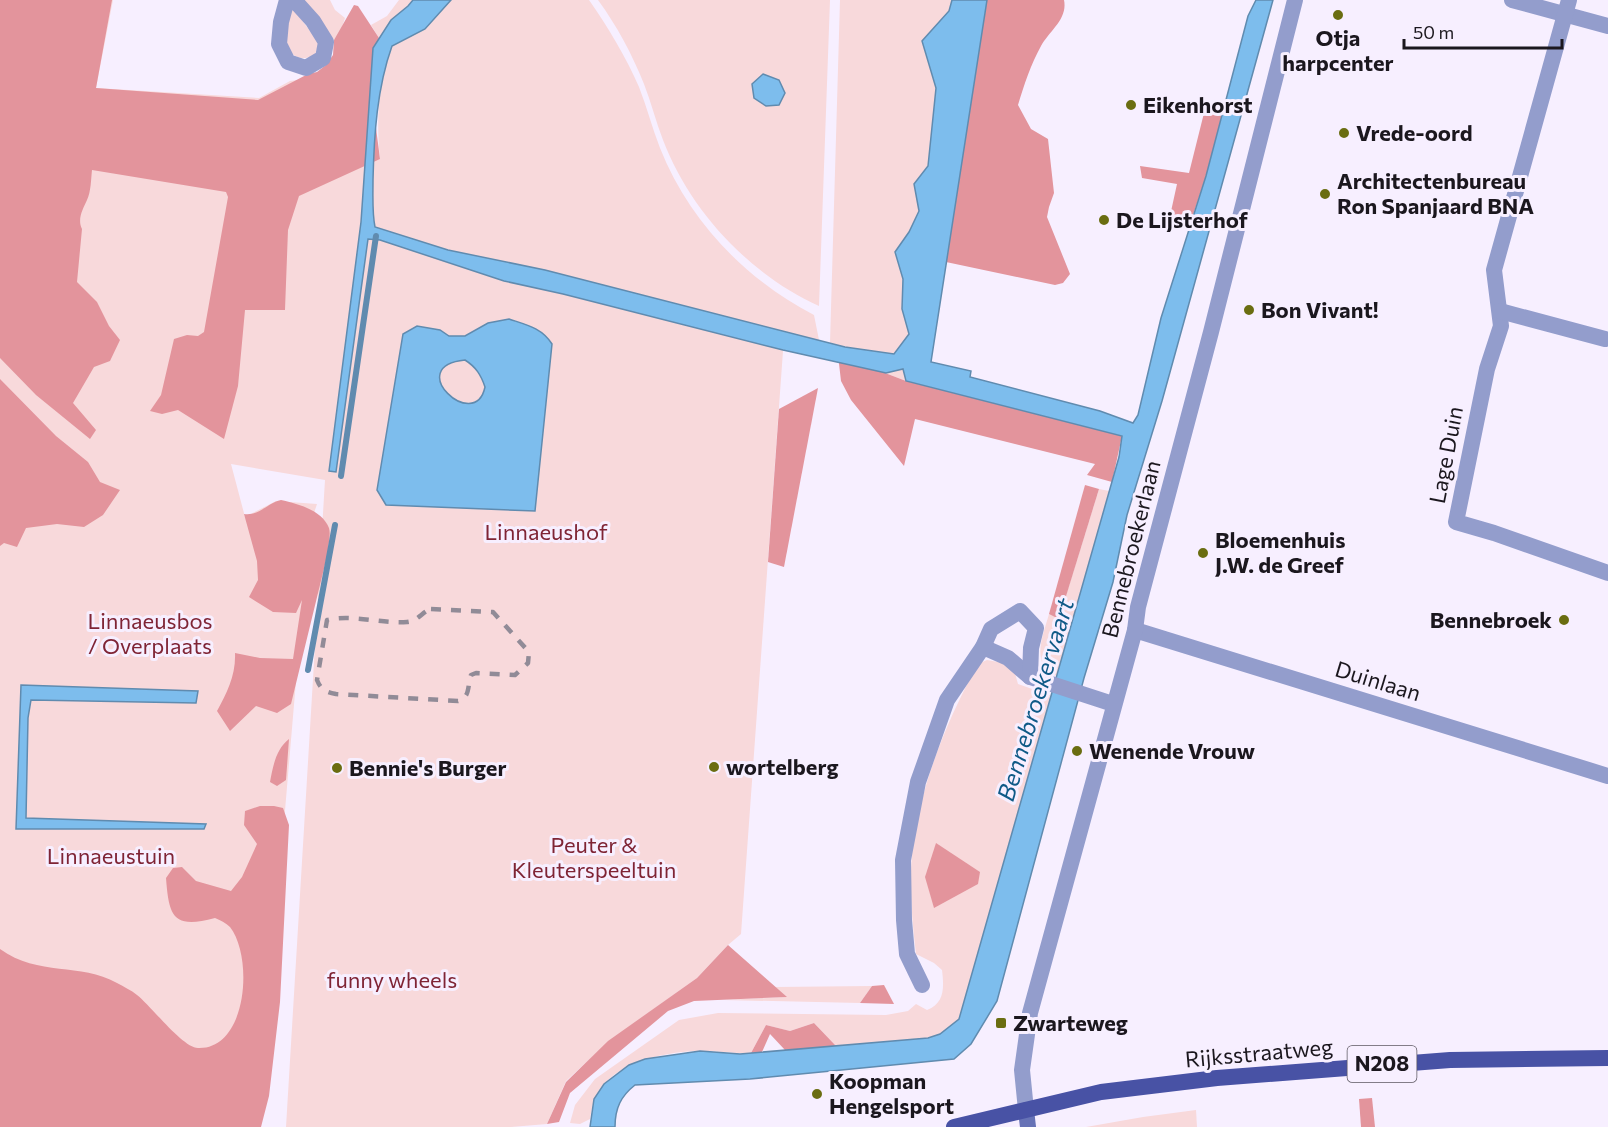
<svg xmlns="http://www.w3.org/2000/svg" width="1608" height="1127" font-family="Commissioner,sans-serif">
<rect width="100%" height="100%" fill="#f7efff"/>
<g fill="#f8d9db">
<path d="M0,0h113l-17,88 163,10 31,-17 86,-12 -125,113 129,-23c-4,-41 -2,-74 12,-113l33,-17 26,-29h138c19,27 37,57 50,87 8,20 13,41 21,61 29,73 85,131 154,167l5,25 -16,-3 -20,14 -42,583 -13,11 -31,33 -88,63 -43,40 -19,43 -36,3h-225l39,-647 -94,-16 14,53 31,-16 41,3 -8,24 -44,518 -265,81z"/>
<path d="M301,0h29l5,10 10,8 -4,12 -7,10z"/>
<path d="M399,0h14l-5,6 -17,14 -12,18 -8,-13 16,-9z"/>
<path d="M598,0h232l-11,306c-69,-31 -129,-95 -156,-166 -7,-18 -12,-38 -19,-56 -12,-30 -27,-58 -46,-84z"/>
<path d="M840,0h112l-3,11 -27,31 14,46 -8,78 -14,18 5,26 -10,22 -14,20 8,27 -1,30 7,25 -6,35 3,12 -68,-26 -8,-12z"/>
<path d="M289,3l30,40 -4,12c-14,6 -18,3 -29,-6z"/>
<path d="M1099,489l10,2 -51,184 -7,1c-19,-18 -8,-40 -2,-62l10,4z"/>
<path d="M987,660l22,4 5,6 4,14 34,12 -93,323 -19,15 -12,4 -92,8 -22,-23 -24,8 -24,-6 -15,28c-17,1 -33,-2 -50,-2 -35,0 -94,12 -107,50 -2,5 -3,12 -4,18l-10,5 -10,-1 5,-18 20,-26 84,-59 39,-7 168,2 22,-4 8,-7 11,6c18,-7 17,-23 15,-40l-8,-7 -18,-9c-4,-34 -7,-67 -4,-101 8,-67 34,-131 66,-189z"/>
<path d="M872,986l-12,17 -136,-3 62,-3 -11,-10z"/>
<path d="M1196,1110l1,17h-111l57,-10z"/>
</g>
<g fill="#e3949c">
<path d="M0,0h112l-16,88 162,12 50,-26 9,-2 9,-7 7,-10 1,-15 20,-35 4,1 21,32c-15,25 -2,91 1,121l-81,37 -11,34 -3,80h-40l-7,76 -14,53 -46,-29 -16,4 -12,-3 11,-16 13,-56 13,-4 11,1 6,-4 24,-135 -2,-5 -134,-22c-1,9 -1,22 -5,30 -4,9 -10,19 -5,29l-5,53 20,20 12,24 11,14 -10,21 -16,6 -21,36 23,27 -6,9 -54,-44 -36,-37z"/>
<path d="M987,0h77c4,19 -15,31 -23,46 -10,18 -17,39 -23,59l13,24 17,10 6,54 -5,14 -2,10 23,57 -7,9 -8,2 -109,-23z"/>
<path d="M1204,113l18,2 -16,61 -17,51 -19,-11 7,-32 -35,-6 -2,-12 49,7z"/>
<path d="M838,355l68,26 216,55 -10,46 -25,-7 8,-11 -180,-45 -11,47 -53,-66 -10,-19z"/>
<path d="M0,379l56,57 32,26 12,20 20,8 -17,25 -19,12 -27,-3 -31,4 -9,19 -13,-4 -4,3z"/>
<path d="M818,388l-34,179 -16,-5 11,-153z"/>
<path d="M1085,485l14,4 -40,130 -10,-5z"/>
<path d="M281,500c17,4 41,10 48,28 2,7 -1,17 -1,24l-37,152 -14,9 -21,-7 -26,25 -13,-20c10,-18 19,-36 18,-58l25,5 33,1 9,-59 -6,13 -23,-1 -24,-15 9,-17 -1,-19 -13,-47c16,2 23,-11 37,-14z"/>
<path d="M289,739l-3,41 -9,6 -7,-4c3,-16 6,-33 19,-43z"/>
<path d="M260,806h14l9,2 6,17 -9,177 -11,94 -8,31h-261v-178c39,28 80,13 117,34 7,4 14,7 20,12 14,11 46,53 61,53 49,2 56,-90 32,-121 -4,-4 -10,-7 -15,-9 -42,11 -46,-1 -49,-40l7,-10 9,-1 14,14 35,10 11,-14 15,-33 -13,-19 1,-14z"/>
<path d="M936,843l44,29 -2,12 -44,24 -9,-31z"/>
<path d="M728,945l59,52 -93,4 -26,10 -98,82 -11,29 -12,2 19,-42 42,-41 89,-63z"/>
<path d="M884,985l10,19 -34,-1 12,-17z"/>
<path d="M814,1023l22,23 -51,4 -15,-16 -8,18 -11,1 15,-28 24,6z"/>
<path d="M1372,1098l3,29h-14l-2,-28z"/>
</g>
<g fill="#7dbded" stroke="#608baf" stroke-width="1.5" fill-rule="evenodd">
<path d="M413,0h38l-26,29 -33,17c-15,42 -18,89 -19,134 0,16 -1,32 2,47l73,23 97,20 300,77 49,7 15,-20 -7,-25 1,-30 -8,-27 14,-20 10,-21 -5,-27 14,-18 8,-78 -14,-47 27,-30 3,-11h35l-56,362 40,9 -1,6 130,34 33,12 5,-8 23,-97 45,-142 42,-160 8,-16h17l-111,401 -35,114 -14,67 -29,96 -87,323 -26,43 -17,15 -204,20 -115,6c-14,11 -20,23 -20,42h-25l4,-28 10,-15 25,-19 16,-6 55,-8 40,3 188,-16 12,-4 19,-15 160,-562 3,-21 -216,-55 -3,-12 -17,4 -103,-23 -220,-56 -59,-13 -124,-41 -12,-1 -32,233 -7,-1 32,-249 12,-174 18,-28 17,-14z"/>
<path d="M763,74l16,6 6,13 -6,12 -13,1 -12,-8 -2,-14z"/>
<path d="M509,319c18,6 33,9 43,25l-17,167 -149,-6 -9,-15 26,-156 14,-8 23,4 9,6h16l23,-13zM465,360c11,7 16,15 20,27 -10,47 -83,-21 -20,-27z"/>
<path d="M21,685l177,6 -2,12 -165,-3 -3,18 -2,100 180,6 -2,5h-188z"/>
</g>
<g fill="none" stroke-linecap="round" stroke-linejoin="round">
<g stroke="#608baf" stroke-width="6">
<path d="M341,476l35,-240"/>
<path d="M308,670l27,-145"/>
</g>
<g stroke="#939dcc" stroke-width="16">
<path d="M287,0l-6,22 -2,22 9,18 18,6 17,-10 3,-16 -13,-21 -19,-21"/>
<path d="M1512,0l96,26"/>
<path d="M1569,0l-75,270 7,56 -14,43 -31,153 38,11 114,40"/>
<path d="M1500,311l105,28"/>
<path d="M1135,630l473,146"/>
<path d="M983,647l25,11 22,19 83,27"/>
<path d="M922,985l-15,-31 -3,-34 -1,-60 15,-78 29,-82 36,-53 8,-18 29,-18 16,17 -5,20 -1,29"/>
</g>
<path stroke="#939dcc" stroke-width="16" d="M1026,1110l-4,-40 8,-57 105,-383 3,-23 73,-275 84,-332"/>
<path stroke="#6672b6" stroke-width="16" d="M1026,1110l2,17"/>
<path stroke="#4852a5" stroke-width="16" d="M954,1127l147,-35 116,-14 233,-18 158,-2"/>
<path stroke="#918b97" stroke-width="4.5" stroke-dasharray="10 10" stroke-linecap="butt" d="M431,609l62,3 36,40 -1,11 -13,12 -39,-2 -5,2c-4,11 0,22 -13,26l-122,-7c-10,-2 -15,-4 -19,-14l10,-60c26,-6 54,4 80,2 11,-1 15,-10 24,-13z"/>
</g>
<g fill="#6a6d11" stroke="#f7efff" stroke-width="2">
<circle cx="1338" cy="15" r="6"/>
<circle cx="1131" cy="105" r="6"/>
<circle cx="1344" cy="133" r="6"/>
<circle cx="1325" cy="194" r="6"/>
<circle cx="1104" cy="220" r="6"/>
<circle cx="1249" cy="310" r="6"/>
<circle cx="1203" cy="553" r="6"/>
<circle cx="1564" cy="620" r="6"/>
<circle cx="1077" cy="751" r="6"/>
<circle cx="714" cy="767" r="6"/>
<circle cx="337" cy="768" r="6"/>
<rect x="995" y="1017" width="12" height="12" rx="3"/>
<circle cx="817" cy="1094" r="6"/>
</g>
<g text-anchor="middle" stroke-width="6" stroke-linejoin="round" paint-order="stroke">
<rect fill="#f7efff" stroke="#5d5862" stroke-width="1.5" x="1347.5" y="1046" width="69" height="36" rx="4.5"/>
<g font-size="21" font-weight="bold" fill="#1b171e">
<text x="1382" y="1071">N208</text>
</g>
<g font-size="22" font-weight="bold" fill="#1b171e" stroke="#f7efff" text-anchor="start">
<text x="1338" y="46" text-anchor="middle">Otja<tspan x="1338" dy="25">harpcenter</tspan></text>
<text x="1143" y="113">Eikenhorst</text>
<text x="1356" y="141">Vrede-oord</text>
<text x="1337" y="189">Architectenbureau<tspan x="1337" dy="25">Ron Spanjaard BNA</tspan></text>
<text x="1116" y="228">De Lijsterhof</text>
<text x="1261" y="318">Bon Vivant!</text>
<text x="1215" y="548">Bloemenhuis<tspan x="1215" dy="25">J.W. de Greef</tspan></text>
<text x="1552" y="628" text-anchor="end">Bennebroek</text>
<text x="1089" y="759">Wenende Vrouw</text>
<text x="726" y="775">wortelberg</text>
<text x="349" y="776">Bennie's Burger</text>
<text x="1013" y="1031">Zwarteweg</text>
<text x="829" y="1089">Koopman<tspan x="829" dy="25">Hengelsport</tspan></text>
</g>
<g font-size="22" fill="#1b171e" stroke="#f7efff">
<text transform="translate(1446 455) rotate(-79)" y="8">Lage Duin</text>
<text transform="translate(1131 549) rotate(-76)" y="8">Bennebroekerlaan</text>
<text transform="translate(1378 681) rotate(17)" y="8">Duinlaan</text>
<text transform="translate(1259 1053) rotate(-5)" y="8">Rijksstraatweg</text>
</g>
<g font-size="22" fill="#7f2435" stroke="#f7efff">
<text x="546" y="540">Linnaeushof</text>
<text x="150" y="629">Linnaeusbos<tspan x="150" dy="25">/ Overplaats</tspan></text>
<text x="594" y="853">Peuter &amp;<tspan x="594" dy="25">Kleuterspeeltuin</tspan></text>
<text x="111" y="864">Linnaeustuin</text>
<text x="392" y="988">funny wheels</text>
</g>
<g font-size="24" font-style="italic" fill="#0f5a87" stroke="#f7efff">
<text transform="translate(1036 700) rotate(-73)" y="8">Bennebroekervaart</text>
</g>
</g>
<path d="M1404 39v9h158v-9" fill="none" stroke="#1b171e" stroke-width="3"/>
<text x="1413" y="39" font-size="18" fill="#1b171e" stroke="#f7efff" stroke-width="4.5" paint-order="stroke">50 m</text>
</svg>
